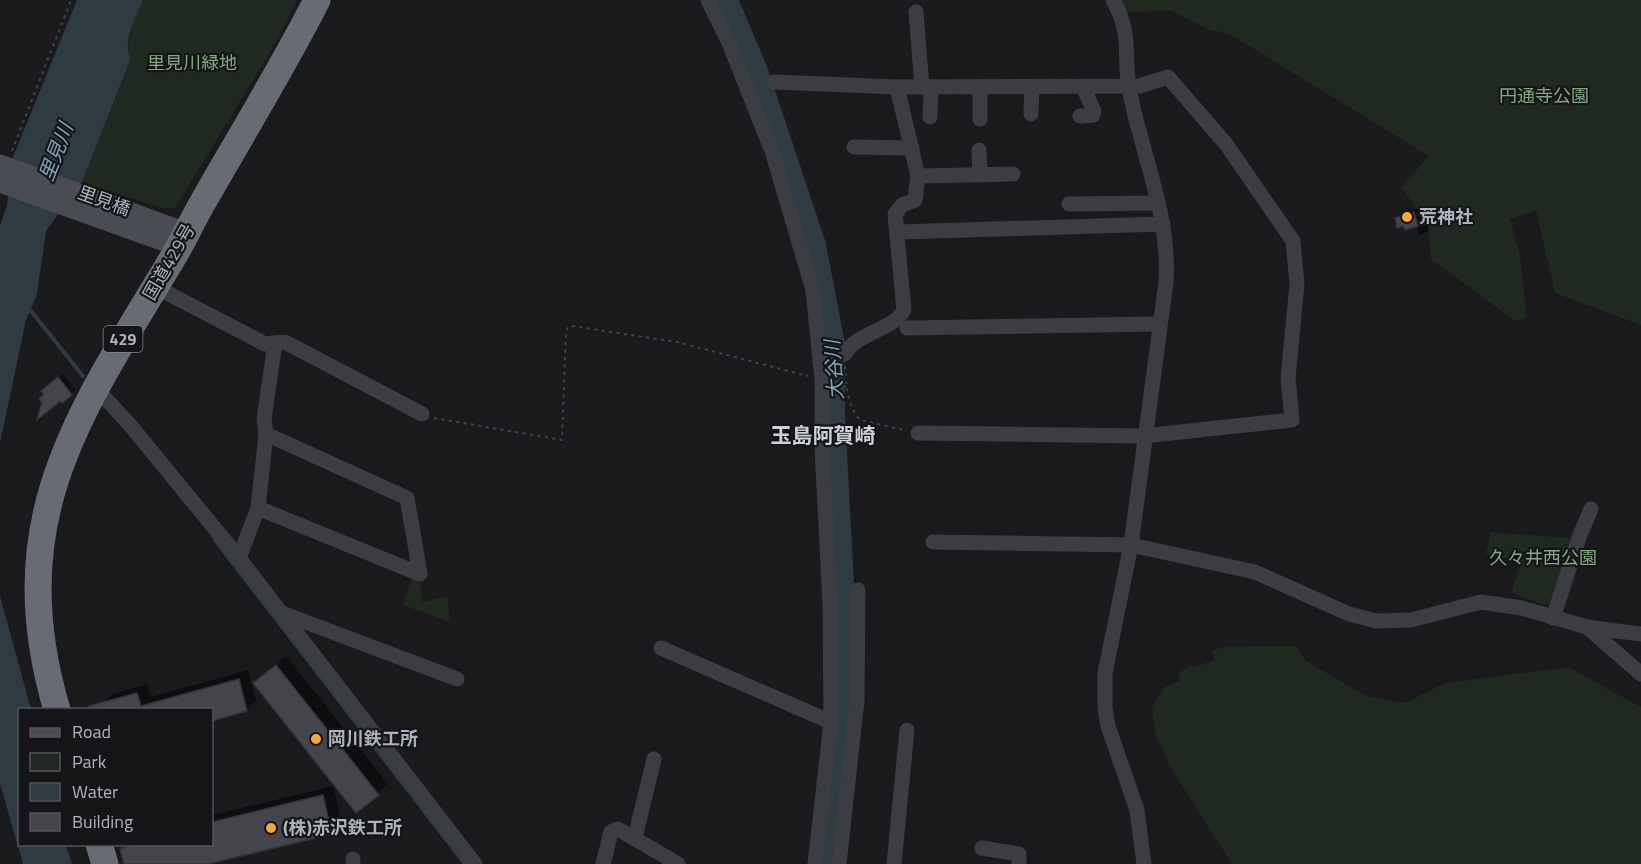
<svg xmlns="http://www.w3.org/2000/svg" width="1641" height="864" font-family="'Titillium Web','Noto Sans JP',sans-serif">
<rect width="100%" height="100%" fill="#1a1a1d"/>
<g fill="#1f2920">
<path d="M143,0h154l-22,44 -100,164h-13l-80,-26 49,-123c-9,-17 6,-43 12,-59z"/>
<path d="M1116,0h525v325l-86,-32 -19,-83 -26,9 10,37 7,61 -12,4 -84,-62 -3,-35 -27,-37 28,-31 -198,-121 -21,-5 -38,-19 -50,1z"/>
<path d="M1491,532l77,6 4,4 -21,62 -4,2 -35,-13 8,-31 -34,-8z"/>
<path d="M412,578l8,2 2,22 25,-6 3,26 -47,-17z"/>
<path d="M1269,646h27l10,15 60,35 39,7 40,-20 123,-16 73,40v157h-409l-61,-96 -16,-35 -3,-26 13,-20 15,-6 -2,-7 13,-10 2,4 21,-8 -2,-9 10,-4z"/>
</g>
<g fill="#2e3b42">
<path d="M77,0h66c-6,16 -22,42 -12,58l-49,124 -36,49 -9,63 -11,26 -26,123v-217l7,-21 6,-48z"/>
<path d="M0,596l31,113 -11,1v134l46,1 6,19h-49l-23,-80z"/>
</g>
<g fill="#0007">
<path d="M1419,208l3,12 -5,5 -20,-7 4,-4z"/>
<path d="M1427,224l2,7 -10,4 -1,-7z"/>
<path d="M63,374l12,16 -13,11 -16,-7 1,-7z"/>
<path d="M286,656l102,128 -31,27 -102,-128z"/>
<path d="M248,670l8,30 -9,10 -35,9v-9h-111l2,-7 10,-9 34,-10 4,13z"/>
<path d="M333,786l9,37 -10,10 -122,29v2h-85l-3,-15 5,-5h85v-29z"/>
</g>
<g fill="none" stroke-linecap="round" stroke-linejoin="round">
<g stroke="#2e3b42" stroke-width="4">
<path d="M27,306l56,70"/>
<path d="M215,540l250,324"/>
</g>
<path stroke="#2e3b42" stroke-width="22" d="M727,0l30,71 58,174 19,100v68l11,211 -7,146 -11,94"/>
</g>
<g fill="#44454a" stroke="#343439" stroke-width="1.5">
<path d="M1414,212l4,14 -13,4 -2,-4 -6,2 -2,-10z"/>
<path d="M58,377l14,18 -10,8 -2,-2 -23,19 5,-18 -3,-3 5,-5 -3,-3z"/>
<path d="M276,665l103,130 -23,18 -103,-130z"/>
<path d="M239,679l8,32 -35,10v-11h-123v-4l48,-13 4,13z"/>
<path d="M323,795l9,39 -124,30h-84l-4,-15 13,-5h79v-22z"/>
</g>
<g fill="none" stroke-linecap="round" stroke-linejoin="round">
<g stroke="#414449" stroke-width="2" stroke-dasharray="3 4.5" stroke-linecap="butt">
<path d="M12,151l59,-151"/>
<path d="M845,366c1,18 2,40 15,54l44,10"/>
<path d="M837,384l9,3"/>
<path d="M434,418l128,22 4,-108 2,-5 4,-1 105,16 131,34"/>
</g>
<g stroke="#3b3d42" stroke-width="15">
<path d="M708,0l21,43 43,108 41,139 9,90v67l8,158 1,117 -16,142"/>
<path d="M1113,0c21,38 9,56 17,93 13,66 40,121 36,189l-35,263 -26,128v35l3,18 29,84 7,54"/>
<path d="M916,12l6,75"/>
<path d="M774,82l123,5"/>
<path d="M1031,114l1,-27"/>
<path d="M1080,116l13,-1 1,-4 -11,-24"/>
<path d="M930,117l1,-30"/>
<path d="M980,119v-32"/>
<path d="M854,147l58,1"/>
<path d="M979,150l1,25"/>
<path d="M918,176l95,-2"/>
<path d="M1069,204l89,-1"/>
<path d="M898,232l265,-8"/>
<path d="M156,285l13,9 96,50 10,-1 -11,76 2,15 -8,74 -19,50 236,306"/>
<path d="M907,328l253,-4"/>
<path d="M275,343l10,-1 137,72"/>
<path d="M820,356l25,-2c12,-22 49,-24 59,-44l-9,-96 7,-9 13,-5 3,-24 -21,-89 242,-1 29,-9 58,67 67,97 4,43 -9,94 4,42 -149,16 -225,-3"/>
<path d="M95,387l35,38 109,133"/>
<path d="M258,508l162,66 -13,-76 -141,-64"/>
<path d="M933,542l198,3 124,27 94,42 27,7 35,-1 70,-18 41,6 65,19 54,7"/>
<path d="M282,613l175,66"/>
<path d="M1553,618l27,-83 11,-26"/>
<path d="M1587,627l54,47"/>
<path d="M661,648l170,74"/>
<path d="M635,838l19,-79"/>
<path d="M982,848l37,6v10"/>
<path d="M353,864v-5"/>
<path d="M603,864l8,-32 7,-3 60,35"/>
<path d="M839,864l18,-164 1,-110"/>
<path d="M894,864l13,-134"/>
</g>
<g stroke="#494c52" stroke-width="21">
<path d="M0,165l186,68"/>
<path d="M0,182l165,59 13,8"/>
</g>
<g stroke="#666b74" stroke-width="27">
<path d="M57,710c-57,-194 24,-298 118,-456 10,-17 18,-35 28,-52 38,-67 79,-133 114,-202"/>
<path d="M99,844l6,20"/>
</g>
</g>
<g fill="#ffa630" stroke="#151518" stroke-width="2">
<circle cx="1407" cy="217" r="6"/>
<circle cx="316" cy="739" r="6"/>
<circle cx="271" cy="828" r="6"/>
</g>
<g text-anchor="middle" stroke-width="4.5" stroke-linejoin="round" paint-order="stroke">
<rect fill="#151518" stroke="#7f848c" stroke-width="1.5" x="103.5" y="326" width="39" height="26" rx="4.5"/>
<g font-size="16" font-weight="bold" fill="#acb3bd">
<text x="123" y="345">429</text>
</g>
<g font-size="18" fill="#83a981" stroke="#151518">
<text x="192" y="69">里見川緑地</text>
<text x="1544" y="102">円通寺公園</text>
<text x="1543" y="564">久々井西公園</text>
</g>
<g font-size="18" fill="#acb3bd" stroke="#151518">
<text transform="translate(104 201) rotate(20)" y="6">里見橋</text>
<text transform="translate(169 262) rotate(-60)" y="6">国道429号</text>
</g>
<g font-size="18" font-weight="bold" fill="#acb3bd" stroke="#151518" text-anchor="start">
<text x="1419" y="223">荒神社</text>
<text x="328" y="745">岡川鉄工所</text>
<text x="283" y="834">(株)赤沢鉄工所</text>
</g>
<g font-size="20" font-style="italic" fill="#81a5ba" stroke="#151518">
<text transform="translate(56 152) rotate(-69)" y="7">里見川</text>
<text transform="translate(834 370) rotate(-94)" y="7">大谷川</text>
</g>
<g font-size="21" font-weight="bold" fill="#cdd1d9" stroke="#151518">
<text x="823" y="443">玉島阿賀崎</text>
</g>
</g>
<rect x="18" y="708" width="195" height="138" fill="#151518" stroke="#51545a" stroke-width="1.5"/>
<rect x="30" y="728" width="30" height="9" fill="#494c52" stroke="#51545a" stroke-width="1.5"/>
<text x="72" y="738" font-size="18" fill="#acb3bd">Road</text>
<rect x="30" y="753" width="30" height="18" fill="#1f2920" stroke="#51545a" stroke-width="1.5"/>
<text x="72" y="768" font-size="18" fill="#acb3bd">Park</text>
<rect x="30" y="783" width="30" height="18" fill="#2e3b42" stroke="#51545a" stroke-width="1.5"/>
<text x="72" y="798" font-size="18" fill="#acb3bd">Water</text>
<rect x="30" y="813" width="30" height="18" fill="#44454a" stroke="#51545a" stroke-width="1.5"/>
<text x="72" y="828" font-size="18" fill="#acb3bd">Building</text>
</svg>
